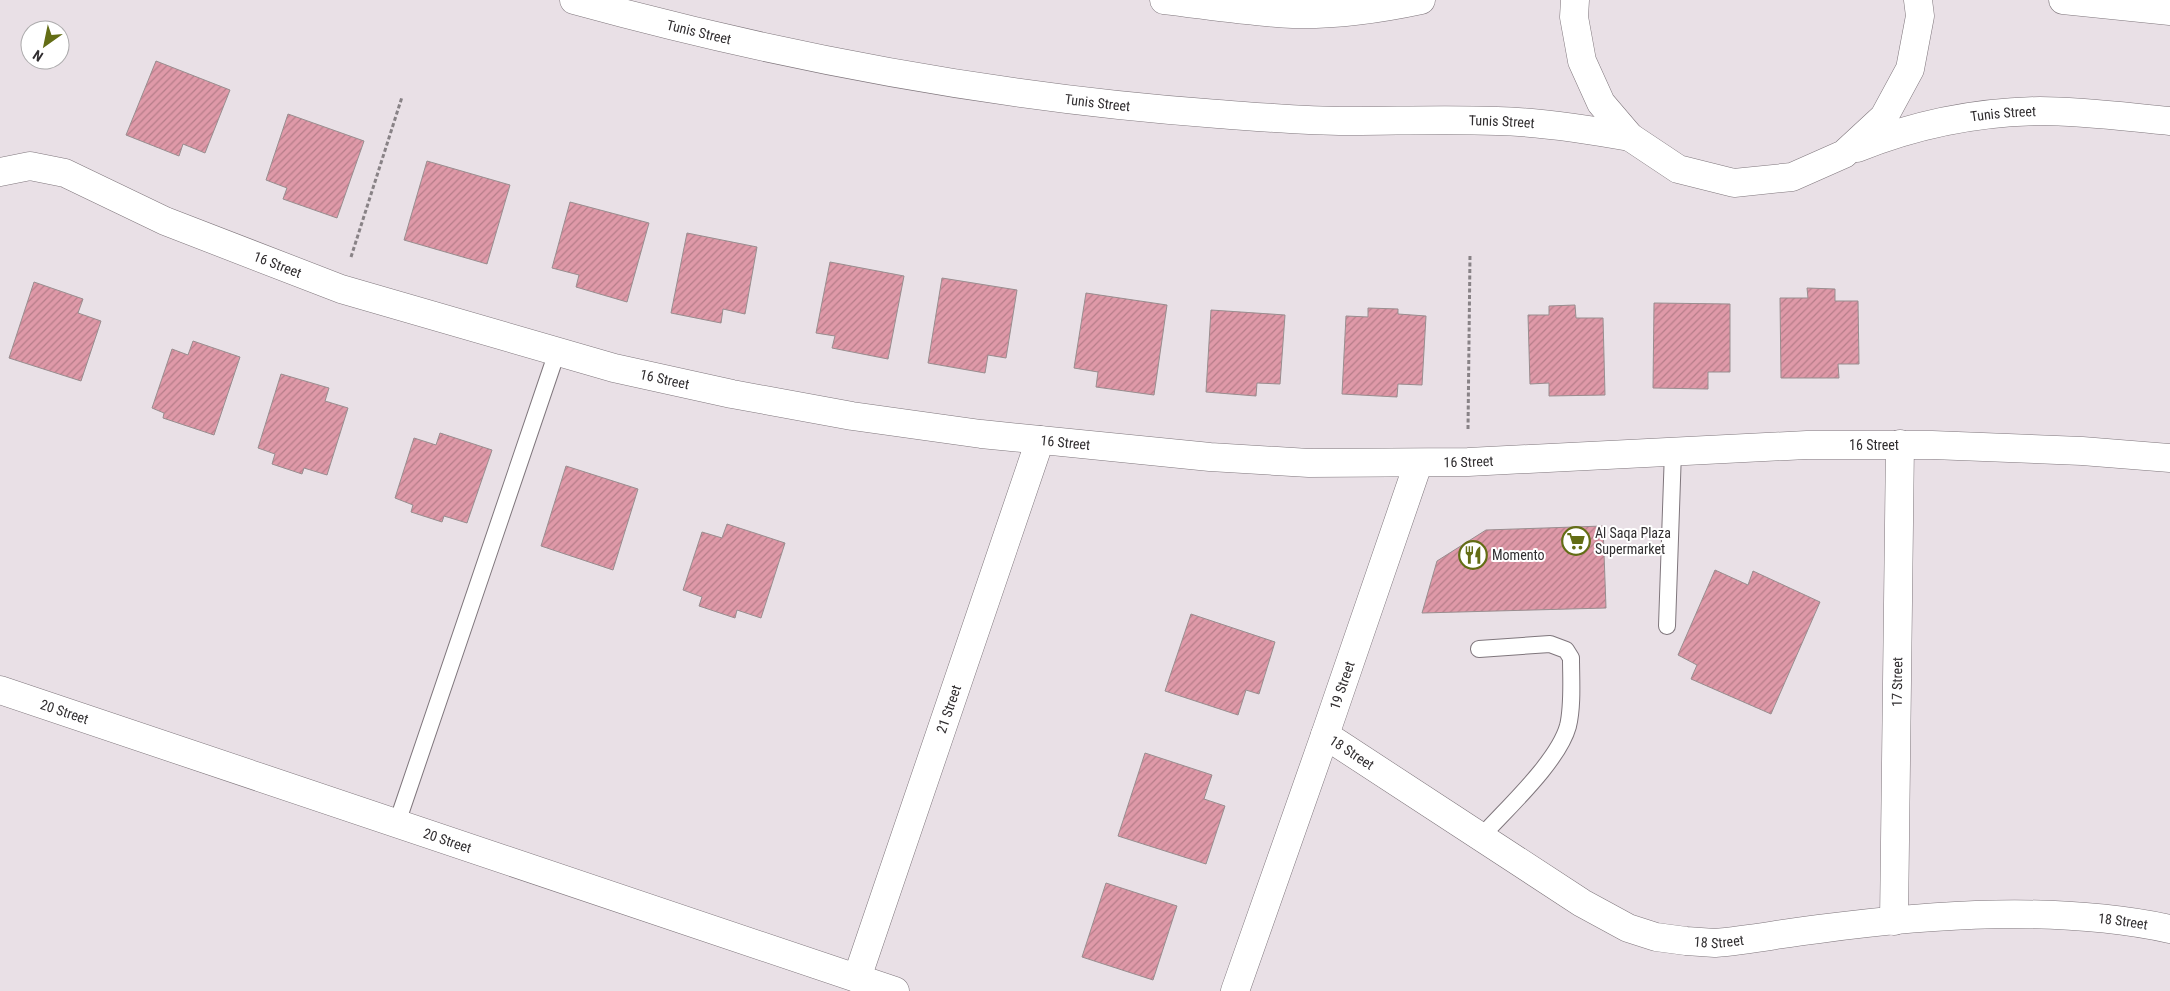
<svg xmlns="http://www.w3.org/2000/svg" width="2170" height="991" font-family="'Roboto Condensed',sans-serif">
<defs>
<pattern id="building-hatch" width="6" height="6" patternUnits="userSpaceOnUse" patternTransform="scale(1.25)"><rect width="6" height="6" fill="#df99a8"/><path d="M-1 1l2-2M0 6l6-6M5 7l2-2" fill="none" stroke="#b57d89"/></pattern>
</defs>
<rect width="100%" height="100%" fill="#e9e0e6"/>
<g fill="url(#building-hatch)" stroke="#998d8f">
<path d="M156,61l74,29 -25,63 -22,-9 -4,12 -53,-21z"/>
<path d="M288,114l76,27 -27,77 -54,-19 4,-11 -21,-8z"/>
<path d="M427,161l83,24 -23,79 -83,-24z"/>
<path d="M570,202l79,21 -22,79 -51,-15 3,-12 -27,-7z"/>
<path d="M687,233l70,14 -12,67 -22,-5 -2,14 -50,-10z"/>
<path d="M830,262l74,14 -16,83 -56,-11 3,-12 -19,-3z"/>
<path d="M942,278l75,12 -11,68 -18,-3 -3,18 -57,-10z"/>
<path d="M34,282l49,17 -5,14 23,8 -20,60 -72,-23z"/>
<path d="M1807,288l28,1v12h23l1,63h-21l1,14h-58l-1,-80h28z"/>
<path d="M1086,293l81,12 -13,90 -58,-8 2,-15 -24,-4z"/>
<path d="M1654,303l76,1v68h-22v17l-55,-1z"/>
<path d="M1575,305l1,13h27l2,77 -56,1v-13l-19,1 -2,-69h21v-9z"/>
<path d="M1368,308l30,1v5l28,2 -4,69 -24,-1 -1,13 -55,-3 4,-78 22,1z"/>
<path d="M1211,310l74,5 -5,69 -23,-1 -1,13 -50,-4z"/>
<path d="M193,341l47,16 -26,78 -51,-17 1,-5 -12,-5 20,-59 16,6z"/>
<path d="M281,374l48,14 -4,13 23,7 -21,67 -23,-7 -2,6 -30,-10 3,-10 -17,-6z"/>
<path d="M440,433l52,17 -25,73 -23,-7 -2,6 -31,-10 2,-7 -18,-7 19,-60 22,7z"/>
<path d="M566,466l72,23 -25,81 -72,-24z"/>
<path d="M727,524l58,19 -24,75 -24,-8 -2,8 -36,-12 3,-9 -19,-7 19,-58 20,6z"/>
<path d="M1603,526l3,82 -184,5 15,-52 49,-31z"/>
<path d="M1715,570l33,15 5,-14 67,31 -49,112 -80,-35 6,-14 -19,-10z"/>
<path d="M1191,614l84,28 -16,52 -13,-4 -8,25 -73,-24z"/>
<path d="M1145,753l67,22 -8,24 21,7 -19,58 -88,-28z"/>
<path d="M1106,883l71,23 -24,74 -71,-23z"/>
</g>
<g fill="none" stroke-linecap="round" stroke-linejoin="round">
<defs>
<g id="lane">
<path d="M1667,626l6,-175"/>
<path d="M1479,649l71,-5 16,6 5,8c0,21 2,47 -3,68 -10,36 -62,83 -87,111"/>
<path d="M397,823l160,-471"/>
</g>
<g id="street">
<path id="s1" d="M0,172l30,-6 35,7 100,48 176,68 273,79 118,26 120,22 129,18 229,23 99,6 159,-1 339,-17h125l150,6 88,7"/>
<path id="s2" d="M0,690l895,301"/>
<path id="s3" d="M1325,735l257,168 46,25 28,9 30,4 29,2c35,-3 69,-10 104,-14 113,-15 239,-24 351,0"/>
<path id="s4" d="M1894,921l6,-477"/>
<path id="s5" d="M857,978l183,-538"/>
<path id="s6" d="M1235,991l90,-256 93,-271"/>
</g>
<g id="primary">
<path id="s7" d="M574,0c211,58 425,98 644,114 42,3 86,7 128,7 51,0 101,-2 151,0 45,1 89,8 133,16"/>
<path d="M1164,0c43,5 85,12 129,14 43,1 86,-5 128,-14"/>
<path d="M1575,0l-1,17 8,44 19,42 29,34 48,32 56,14 58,-6 52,-23 40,-37 26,-48 10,-53 -2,-16"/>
<path d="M2063,0l107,11"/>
<path id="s8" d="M1857,148c59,-24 119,-36 183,-37 43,0 87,6 130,10"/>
</g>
</defs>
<use href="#lane" stroke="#7f767c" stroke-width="18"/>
<use href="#street" stroke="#7f767c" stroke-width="29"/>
<use href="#primary" stroke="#7f767c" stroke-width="29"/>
<g stroke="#888286" stroke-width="3" stroke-dasharray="4 2.5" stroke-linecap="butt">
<path d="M351,257l51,-160"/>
<path d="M1468,429l2,-175"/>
</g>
<use href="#lane" stroke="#fff" stroke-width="16"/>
<use href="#street" stroke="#fff" stroke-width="28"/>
<use href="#primary" stroke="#fff" stroke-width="28"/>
</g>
<defs>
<symbol id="supermarket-ring" viewBox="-11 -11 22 22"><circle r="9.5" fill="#fff" stroke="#636d15" stroke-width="1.5"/><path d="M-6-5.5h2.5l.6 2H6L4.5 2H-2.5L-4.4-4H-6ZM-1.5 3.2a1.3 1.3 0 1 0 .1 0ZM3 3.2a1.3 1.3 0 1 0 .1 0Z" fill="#636d15"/></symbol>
<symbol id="restaurant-ring" viewBox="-11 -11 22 22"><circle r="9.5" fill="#fff" stroke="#636d15" stroke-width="1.5"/><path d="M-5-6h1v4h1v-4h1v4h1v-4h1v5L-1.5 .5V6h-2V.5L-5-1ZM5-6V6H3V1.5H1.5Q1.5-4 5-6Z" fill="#636d15"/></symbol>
</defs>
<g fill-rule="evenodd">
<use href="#supermarket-ring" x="1560" y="525" width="32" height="32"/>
<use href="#restaurant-ring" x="1457" y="539" width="32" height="32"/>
</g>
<g text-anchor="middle" stroke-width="4" stroke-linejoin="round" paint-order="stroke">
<g font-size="14" fill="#302d2f" stroke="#fff">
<text dy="5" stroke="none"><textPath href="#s7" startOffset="129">Tunis Street</textPath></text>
<text dy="5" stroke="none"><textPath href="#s7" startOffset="534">Tunis Street</textPath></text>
<text dy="5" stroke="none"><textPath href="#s8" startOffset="151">Tunis Street</textPath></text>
<text dy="5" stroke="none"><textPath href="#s7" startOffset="939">Tunis Street</textPath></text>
<text dy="5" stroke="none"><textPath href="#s1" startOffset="298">16 Street</textPath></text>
<text dy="5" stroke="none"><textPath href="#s1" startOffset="702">16 Street</textPath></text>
<text dy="5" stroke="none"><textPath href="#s1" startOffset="1108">16 Street</textPath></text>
<text dy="5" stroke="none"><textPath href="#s1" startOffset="1918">16 Street</textPath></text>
<text dy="5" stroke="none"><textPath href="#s1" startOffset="1512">16 Street</textPath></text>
<text dy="5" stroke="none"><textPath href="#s4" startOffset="239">17 Street</textPath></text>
<text dy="5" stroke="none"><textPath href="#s6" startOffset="324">19 Street</textPath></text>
<text dy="5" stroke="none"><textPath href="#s5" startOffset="284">21 Street</textPath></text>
<text dy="5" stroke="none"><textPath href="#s2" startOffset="68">20 Street</textPath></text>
<text dy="5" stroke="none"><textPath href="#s3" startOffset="32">18 Street</textPath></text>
<text dy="5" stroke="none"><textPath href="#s2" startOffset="472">20 Street</textPath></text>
<text dy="5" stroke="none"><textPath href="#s3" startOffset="858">18 Street</textPath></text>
<text dy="5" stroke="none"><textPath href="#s3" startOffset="452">18 Street</textPath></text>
</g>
<g font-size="14" fill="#302d2f" stroke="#fff" text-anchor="start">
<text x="1595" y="538">Al Saqa Plaza<tspan x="1595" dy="16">Supermarket</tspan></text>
<text x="1492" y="560">Momento</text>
</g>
</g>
<g transform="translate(45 45) rotate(213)"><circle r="24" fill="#ffffff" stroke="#acabac"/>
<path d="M0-4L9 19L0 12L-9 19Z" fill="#636d15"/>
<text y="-8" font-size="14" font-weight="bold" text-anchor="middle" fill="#302d2f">N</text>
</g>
</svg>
